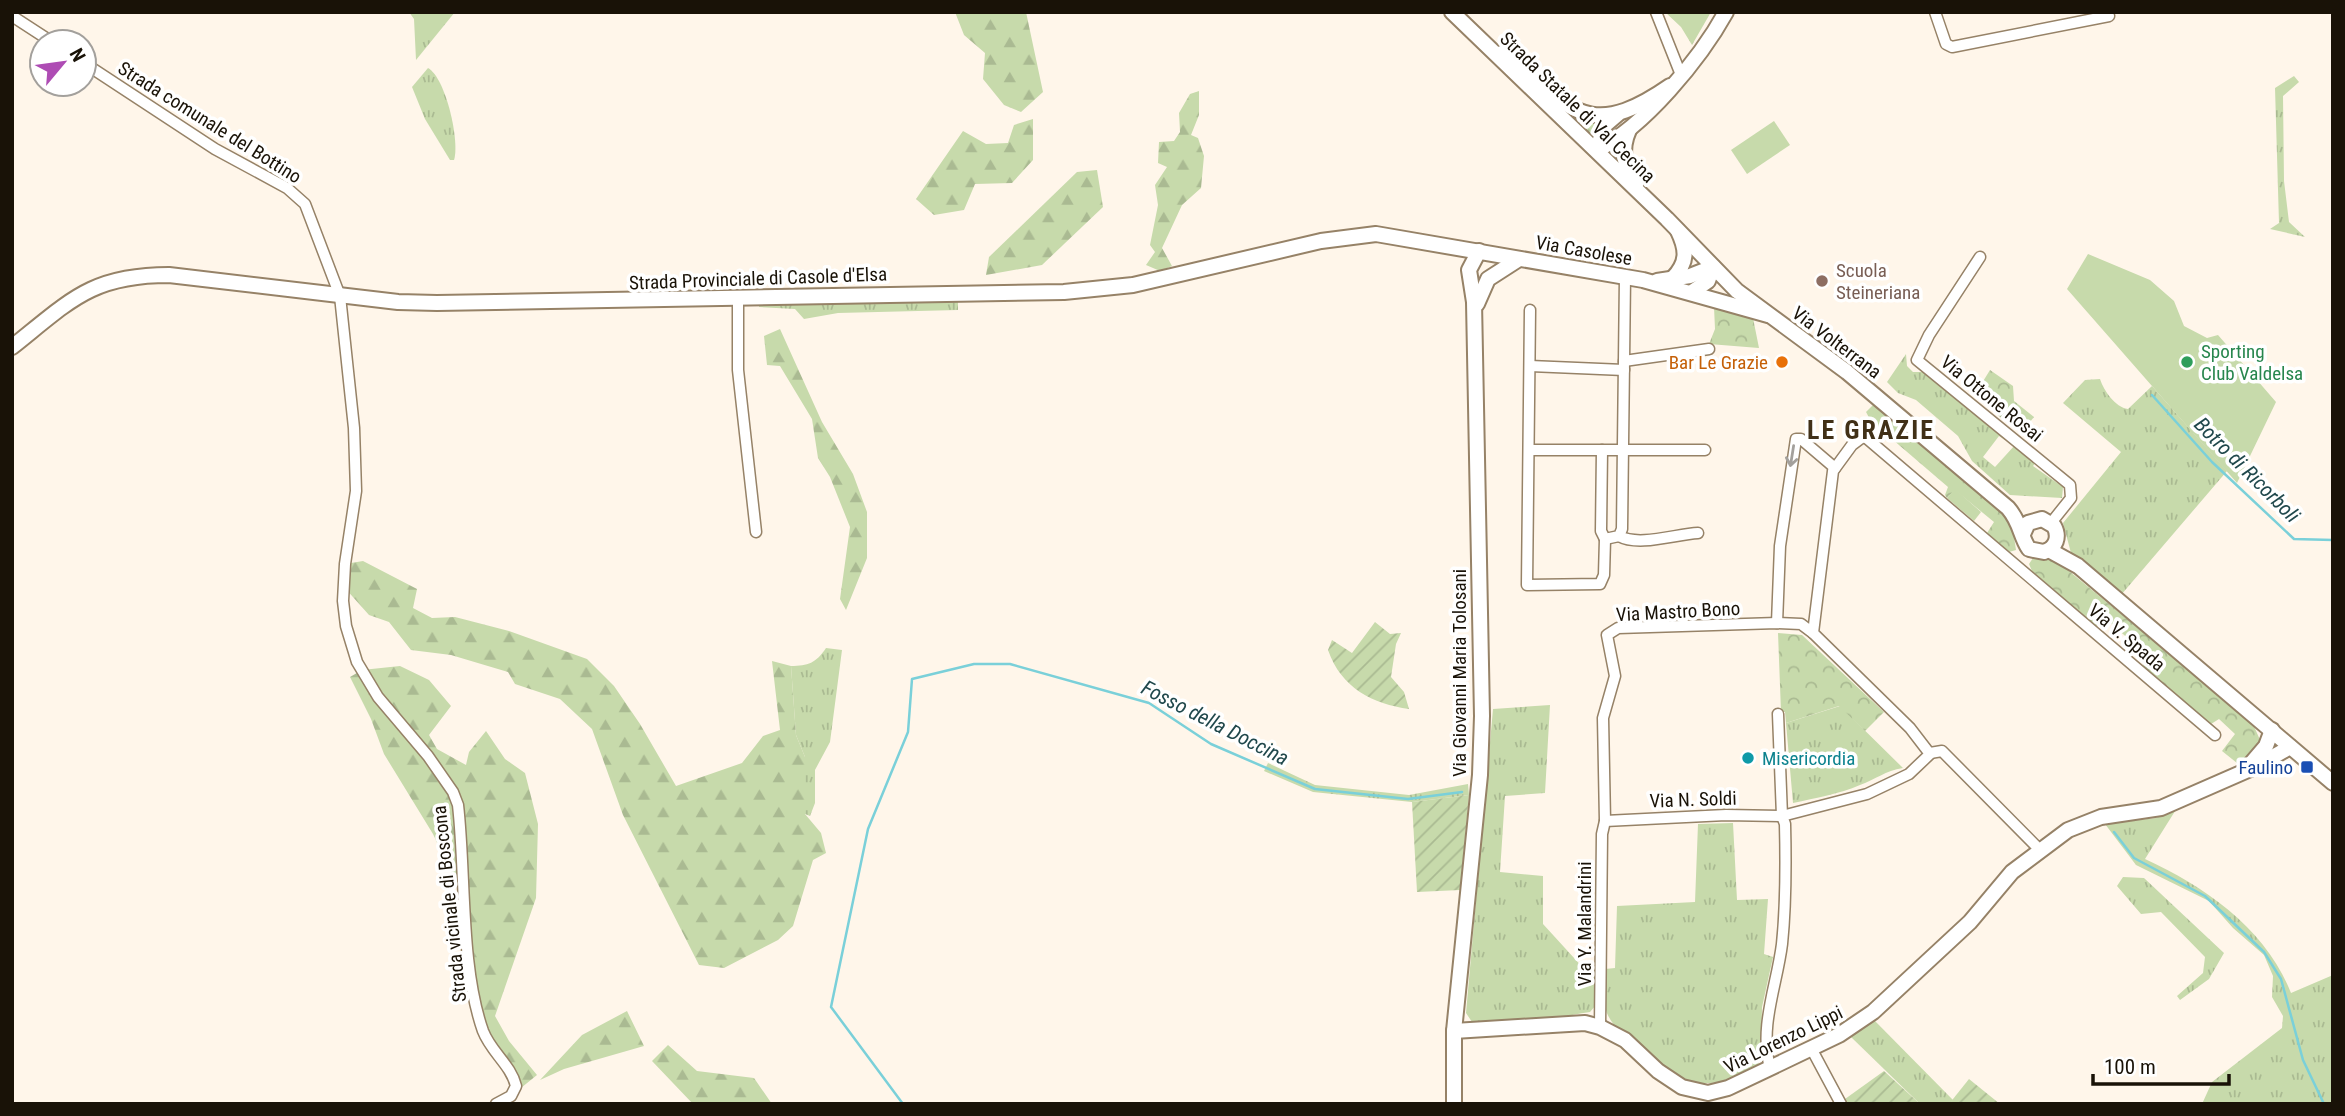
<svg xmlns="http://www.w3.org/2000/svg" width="2345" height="1116" font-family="'Roboto Condensed',sans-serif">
<defs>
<pattern id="grass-tufts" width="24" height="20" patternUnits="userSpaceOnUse" patternTransform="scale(1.75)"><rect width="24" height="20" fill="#c7daab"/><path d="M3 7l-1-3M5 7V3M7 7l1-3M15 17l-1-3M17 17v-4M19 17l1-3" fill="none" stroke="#aaba92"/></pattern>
<pattern id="forest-firs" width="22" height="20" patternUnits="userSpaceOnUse" patternTransform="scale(1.75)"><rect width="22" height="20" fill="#c7daab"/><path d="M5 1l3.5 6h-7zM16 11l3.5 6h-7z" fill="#aaba92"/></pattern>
<pattern id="park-crowns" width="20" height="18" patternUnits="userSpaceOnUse" patternTransform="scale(1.75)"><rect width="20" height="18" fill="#c7daab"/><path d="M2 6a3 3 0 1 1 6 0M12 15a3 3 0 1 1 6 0" fill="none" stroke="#aaba92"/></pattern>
<pattern id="garden-furrows" width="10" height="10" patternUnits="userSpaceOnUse" patternTransform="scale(1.75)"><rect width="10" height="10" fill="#c7daab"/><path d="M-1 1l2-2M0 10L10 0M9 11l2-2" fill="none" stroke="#aaba92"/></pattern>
</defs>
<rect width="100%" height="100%" fill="#fff6ea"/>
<g fill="url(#grass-tufts)">
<path d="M409,12h46l-39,48 -2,-41z"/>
<path d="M1665,12h46l-19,33 -11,-18z"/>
<path d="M428,68c18,10 32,74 26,92h-4l-25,-41 -13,-32z"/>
<path d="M2294,76l5,6 -16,14 1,85 5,41 16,15 -35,-8 9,-6 -4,-135z"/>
<path d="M1562,109l37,11 -3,21z"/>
<path d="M958,298v12l-120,3 -34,6 -9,-10 -36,-2v-6z"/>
<path d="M1906,354l1,12 6,6h12l81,66 -1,2 -6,-4 -16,21 12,10 20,-22 21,17 -3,4 30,21 -1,11 -52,-3 -38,-34 -14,-25 -42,-36 -18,-7 -11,-11z"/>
<path d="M2100,379c4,12 15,28 28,30l24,-23 75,85 -106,124 -50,-42 -8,-30 58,-71 -58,-49 22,-23z"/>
<path d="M826,648l16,2 -12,92 -15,28v33l-5,13 -5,-2v-57l-9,-22 -5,-69c17,0 25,-3 35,-18z"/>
<path d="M1550,705l-5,88 -40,3 -5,76 43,4v48l42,46h11v35l-6,7c-38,6 -80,18 -118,10l-6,-9 27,-304z"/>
<path d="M1840,706l63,62c-18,3 -27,11 -43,17 -21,9 -44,13 -67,18l-7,-80z"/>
<path d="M1268,763l47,22 94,10 59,-11 1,11 -57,7 -99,-10 -49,-21z"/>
<path d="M2177,808l-32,51c61,28 121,70 146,134l42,-18v129h-131l10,-22 70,-54 1,-12 -11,-19 1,-21 -9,-21 -31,-27 -24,-27 -73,-36 -31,-41 51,-6z"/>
<path d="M1733,823l4,77 31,-1 -4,55 9,3 -11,50 -1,51 -5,11c-58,27 -75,14 -121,-24 -12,-11 -26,-21 -30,-38 -3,-11 0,-26 0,-38l10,-1 2,-62 78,-4 3,-78z"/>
<path d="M2123,877l21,1 80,75 -15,26 -29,21 -3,-4 26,-23 2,-16 -44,-45 -20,2 -24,-28z"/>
<path d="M1873,1019l80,81 -4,4h-29l-69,-67z"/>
</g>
<g fill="url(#forest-firs)">
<path d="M955,12h71l17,80 -22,20 -17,-7 -21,-26 2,-26 -21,-18z"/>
<path d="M1199,91v24l-8,20 7,3 6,18 -3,32 -19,17 -20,43 10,18 -12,5 -14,-6 9,-13 -5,-7 8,-40 -3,-20 12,-18 -9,-4 1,-21 15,-1 6,-9 -1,-19 11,-19z"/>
<path d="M1033,119v41l-21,23 -37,1 -11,26 -30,5 -18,-16 47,-68 23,13 22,-1 6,-18z"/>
<path d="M1097,170l6,37 -61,58 -56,10 3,-18 88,-85z"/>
<path d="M780,329l42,93 31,52 14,38v46l-21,52 -6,-11 10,-72 -20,-50 -12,-19 -6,-39 -32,-53 -13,-1 -3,-29z"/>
<path d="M363,561l54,28 -4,19 19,10 23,-1 54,14 78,28 27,27 26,38 36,62 66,-23 21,-27 17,-6 -8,-69 19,5 5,69 9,22v57l16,19 5,20 -13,7 -20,66 -15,14 -54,28 -25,-3 -76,-150 -31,-86 -32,-30 -45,-15 -7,-12 -57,-17 -40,-5 -22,-28 -20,-7 -25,-28 1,-23z"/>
<path d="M400,666l29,14 22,26 -22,29 8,14 29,16 3,-13 17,-21 19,28 20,14 13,51 -2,74 -41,118 14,25 28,34 -26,21 5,-10 -24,-35 -20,-71 -6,-75 -33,-71 -49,-80 -13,-35 -21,-42 12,-7z"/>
<path d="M627,1011l17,35 -80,23 -24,11 42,-45z"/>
<path d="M668,1045l29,26 57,7 18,26h-79l-41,-43z"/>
</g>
<g fill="url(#park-crowns)">
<path d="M1714,307l39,11 6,30 -50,-4 6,-15z"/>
<path d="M1990,370l23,16 1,15 20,16 -10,12 -10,-1 -40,-32z"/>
<path d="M1874,404l137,114 5,32 -7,2 -22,-19 7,-11 -39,-32 -8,8 -2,-3 3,-8 -77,-66 -5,-9z"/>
<path d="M2052,557l200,165 9,20 -19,25 -20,-16 13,-17 -16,-15 -8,5 -68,-57 3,-13 -38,-33 -12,5 -64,-55 -3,-7 4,-6z"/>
<path d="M1778,633l24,2 82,77 -19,19 -26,-25 -53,17 -1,-11h-4z"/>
</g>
<g fill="url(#garden-furrows)">
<path d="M1375,622l15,12 11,-1 -5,11 -5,33 13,15 5,17c-36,-5 -68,-21 -81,-59l4,-10 20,13z"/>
<path d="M1469,795l-9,95 -43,2 -5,-90z"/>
<path d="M1884,1071l36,33h-72l-3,-5z"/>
<path d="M1969,1079l31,25h-51z"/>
</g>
<g fill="#c7daab">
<path d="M1774,121l16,24 -43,29 -16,-24z"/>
<path d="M2088,254l62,26 24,21 10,25 23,12 11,-3 58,67 -39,81 -170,-194z"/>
<path d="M1955,489l26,23 -7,9 -27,-23z"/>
</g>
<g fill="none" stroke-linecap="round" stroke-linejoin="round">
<g stroke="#7ad0d9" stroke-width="2.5">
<path d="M2152,395l60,67 82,77 39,1"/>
<path d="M2114,832l20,26 71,38 59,56 17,27 22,81 21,44"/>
<path d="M903,1104l-72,-97 37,-178 40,-97 4,-53 62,-15h36l139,39 62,41 104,45 93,10 54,-7"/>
</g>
<defs>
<g id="street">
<path d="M1656,12l25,63"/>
<path d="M1935,12l11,32 6,3 157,-31"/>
<path d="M12,16l40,26"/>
<path d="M84,63l131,86 72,39 18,16 35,92 14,132 2,63 -11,73 -2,37 3,25 11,36 21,35 50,59 25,36 5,13c8,70 2,161 25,226 8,21 28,34 33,55l-5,10 -15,8"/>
<path d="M1980,257l-51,78 -12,25 153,125 1,13 -20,25"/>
<path d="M738,297v73l18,162"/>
<path d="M1530,310l-3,275 73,-1 4,-9 1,-36"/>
<path d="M1624,361l85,-12"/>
<path d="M1530,366l94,4"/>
<path d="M1529,450h176"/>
<path d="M1602,450l-1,81 4,8 14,-3 3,-7 3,-252"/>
<path d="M1619,536c20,11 57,-2 79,-3"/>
<path d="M1777,623l3,-77 16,-107h5l34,29"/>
<path d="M1930,753l12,-2 97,98"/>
<path d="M1782,816l85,-22 42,-20 21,-20 -20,-26 -97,-95 20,-162 19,-26 12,-9 351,299"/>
<path d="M1605,821l121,-6 56,1"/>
<path d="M1600,1027l2,-193 3,-13 -2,-103 12,-42 -8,-41 11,-7 159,-5 24,1 12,9"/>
<path d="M1811,1048l30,56"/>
<path d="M1770,1068c-11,-42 7,-83 12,-124 4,-39 4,-80 3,-120l-3,-8 -4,-102"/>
</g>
<g id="secondary">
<path d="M1502,53c68,52 83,92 168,33"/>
<path d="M1629,130c-9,20 -5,37 7,55"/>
<path d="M1597,150c47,-23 103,-91 129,-138"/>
<path d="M1597,150l7,-24 14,-12"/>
<path d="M1673,278c15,-16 14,-28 5,-47"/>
<path d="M1657,281l33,-5 23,-9"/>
<path d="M1692,292l16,-11 5,-14"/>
<path d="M1477,304l11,-25 31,-20"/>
<path d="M12,347c58,-46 79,-72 157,-72l229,27 39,1 627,-11 69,-7 188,-44 55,-7 267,46 125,35"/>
<path d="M2248,767l18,-21 6,-16"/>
<path d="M1454,1031l131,-8 15,4 25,13 33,31 24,16 26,6 20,-5 111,-53 34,-23 97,-90 42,-50 56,-42 33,-13 60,-9 96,-42 33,-19"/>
<path d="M1454,1104v-73l26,-256 2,-59 -8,-414 -5,-32 10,-19"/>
</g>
<g id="primary">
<path d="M1452,12l215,207 70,72 110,81 161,136c13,15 12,28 21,41l15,3c12,-4 16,-15 10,-26l-12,-7 -14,4 -5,11"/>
<path d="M2049,550l29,16 255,217"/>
</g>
</defs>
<use href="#street" stroke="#968267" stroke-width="13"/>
<use href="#secondary" stroke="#968267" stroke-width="18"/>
<use href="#primary" stroke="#968267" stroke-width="18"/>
<use href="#street" stroke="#fff" stroke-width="10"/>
<use href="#secondary" stroke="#fff" stroke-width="14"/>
<use href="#primary" stroke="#fff" stroke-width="14"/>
</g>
<defs><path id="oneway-shaft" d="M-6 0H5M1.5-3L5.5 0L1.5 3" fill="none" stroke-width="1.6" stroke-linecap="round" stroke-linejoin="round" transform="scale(1.75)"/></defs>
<use stroke="#a3a09c" href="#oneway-shaft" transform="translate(1792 456) rotate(99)"/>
<circle fill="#8d6e63" stroke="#fff" stroke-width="2.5" cx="1822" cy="281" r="7"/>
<circle fill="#e8710a" stroke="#fff" stroke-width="2.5" cx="1782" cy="362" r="7"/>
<circle fill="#2e9e5b" stroke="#fff" stroke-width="2.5" cx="2187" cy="362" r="7"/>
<circle fill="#0f9aa8" stroke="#fff" stroke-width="2.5" cx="1748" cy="758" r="7"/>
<rect fill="#1a4fb4" stroke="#fff" stroke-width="2.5" x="2300" y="760" width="14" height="14" rx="3.5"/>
<g text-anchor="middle" stroke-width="7" stroke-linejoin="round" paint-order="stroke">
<g font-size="19" fill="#191207" stroke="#fff">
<text transform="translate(1578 107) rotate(44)" y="7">Strada Statale di Val Cecina</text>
<text transform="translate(210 122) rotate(32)" y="7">Strada comunale del Bottino</text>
<text transform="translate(1584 250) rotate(10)" y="7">Via Casolese</text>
<text transform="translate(758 278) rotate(-2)" y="7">Strada Provinciale di Casole d'Elsa</text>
<text transform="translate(1837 342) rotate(37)" y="7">Via Volterrana</text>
<text transform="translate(1992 398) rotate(39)" y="7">Via Ottone Rosai</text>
<text transform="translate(1678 611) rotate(-3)" y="7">Via Mastro Bono</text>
<text transform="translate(2127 637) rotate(40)" y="7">Via V. Spada</text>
<text transform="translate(1459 673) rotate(-90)" y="7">Via Giovanni Maria Tolosani</text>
<text transform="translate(1693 799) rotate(-2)" y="7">Via N. Soldi</text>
<text transform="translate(449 904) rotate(-96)" y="7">Strada vicinale di Boscona</text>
<text transform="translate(1584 924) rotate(-90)" y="7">Via Y. Malandrini</text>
<text transform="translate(1783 1039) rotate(-26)" y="7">Via Lorenzo Lippi</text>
</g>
<g font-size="19" fill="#785e54" stroke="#fff" text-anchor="start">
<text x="1836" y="277">Scuola<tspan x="1836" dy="22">Steineriana</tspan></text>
</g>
<g font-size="19" fill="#27864d" stroke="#fff" text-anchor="start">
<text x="2201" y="358">Sporting<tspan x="2201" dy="22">Club Valdelsa</tspan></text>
</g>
<g font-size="19" fill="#c56008" stroke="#fff" text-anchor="end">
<text x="1768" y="369">Bar Le Grazie</text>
</g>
<g font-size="19" fill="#0d838f" stroke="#fff" text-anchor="start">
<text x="1762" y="765">Misericordia</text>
</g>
<g font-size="19" fill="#164399" stroke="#fff" text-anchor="end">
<text x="2293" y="774">Faulino</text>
</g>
<g font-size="21" font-style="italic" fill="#20484c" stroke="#fff">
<text transform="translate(2247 470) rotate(45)" y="7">Botro di Ricorboli</text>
<text transform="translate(1215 723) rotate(27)" y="7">Fosso della Doccina</text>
</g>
<g font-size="26" font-weight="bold" letter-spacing="2" fill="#413017" stroke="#fff">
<text x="1871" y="439">LE GRAZIE</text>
</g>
</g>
<rect width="2345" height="1116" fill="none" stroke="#191207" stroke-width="28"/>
<g transform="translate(63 63) rotate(61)"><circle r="33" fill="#ffffff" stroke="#a3a09c" stroke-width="2"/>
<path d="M0-5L12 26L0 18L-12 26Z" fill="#ae4cb4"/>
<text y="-10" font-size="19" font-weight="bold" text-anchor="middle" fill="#191207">N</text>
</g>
<path d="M2093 1074v10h136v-10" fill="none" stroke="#191207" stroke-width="3.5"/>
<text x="2104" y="1074" font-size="21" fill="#191207" stroke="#ffffff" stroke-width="5" paint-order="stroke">100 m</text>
</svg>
